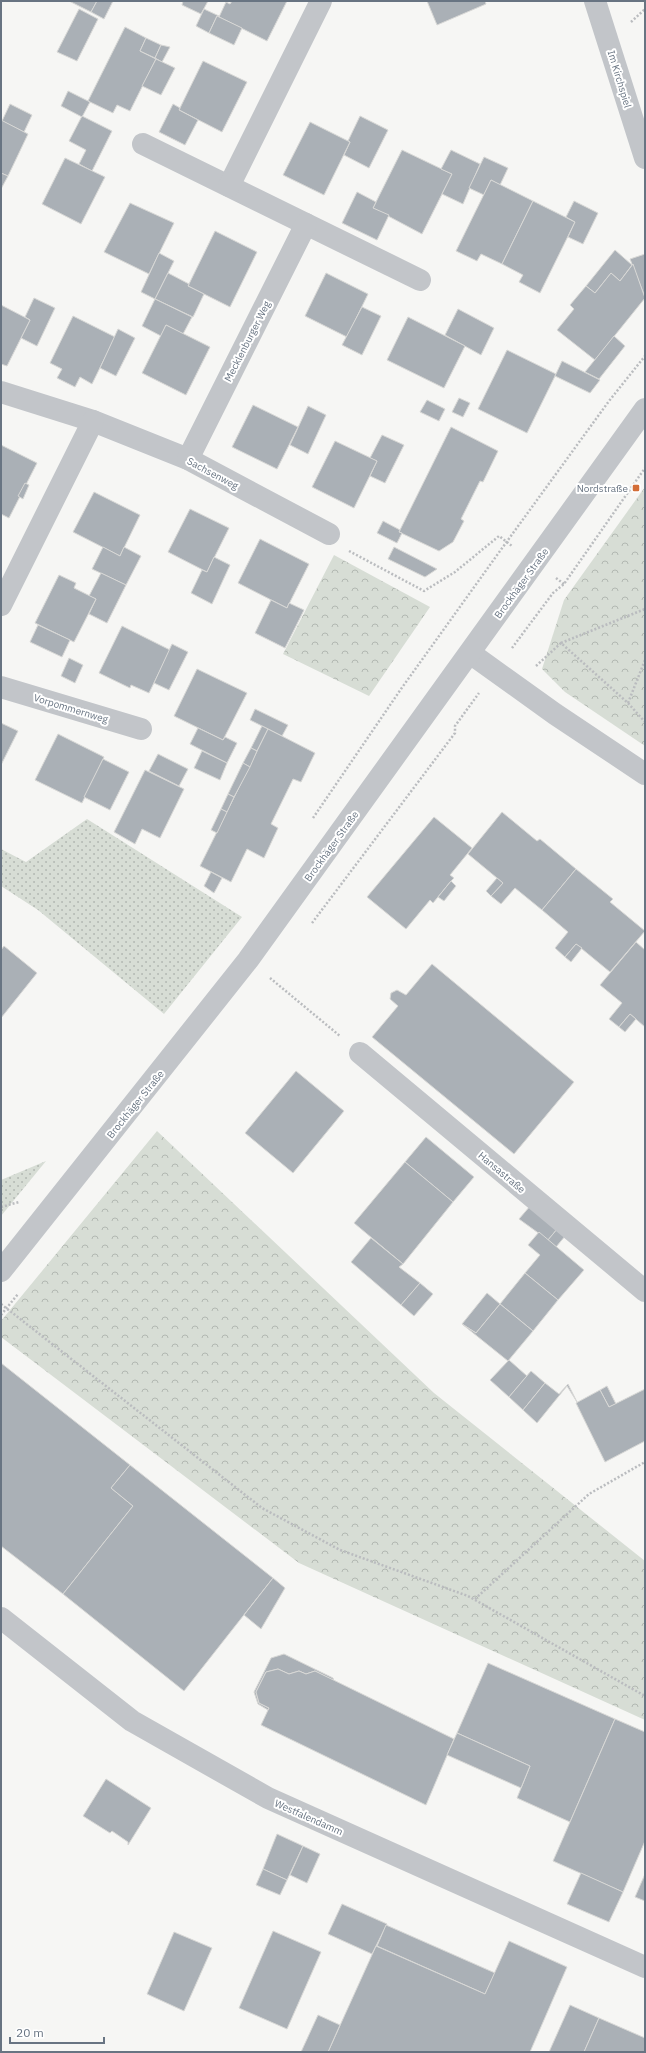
<svg xmlns="http://www.w3.org/2000/svg" width="646" height="2053" font-family="'IBM Plex Sans',sans-serif">
<defs>
<pattern id="grass-dots" width="8" height="8" patternUnits="userSpaceOnUse"><rect width="8" height="8" fill="#d7ddd5"/><path d="M2 2h.1M6 6h.1" fill="none" stroke="#b2b8b2" stroke-width="1.8" stroke-linecap="round"/></pattern>
<pattern id="park-crowns" width="20" height="18" patternUnits="userSpaceOnUse"><rect width="20" height="18" fill="#d7ddd5"/><path d="M2 6a3 3 0 1 1 6 0M12 15a3 3 0 1 1 6 0" fill="none" stroke="#b2b8b2"/></pattern>
</defs>
<rect width="100%" height="100%" fill="#f6f6f4"/>
<g fill="url(#grass-dots)">
<path d="M87,819l155,98 -78,97 -126,-104 -37,-24v-37l25,13z"/>
<path d="M46,1161l-45,55v-36z"/>
</g>
<g fill="url(#park-crowns)">
<path d="M645,487v259l-80,-54 -23,-23 22,-69z"/>
<path d="M334,555l96,52 -61,89 -86,-42z"/>
<path d="M157,1131l277,262 211,168v159l-346,-157 -298,-226v-16z"/>
</g>
<g fill="#aab0b6" stroke="#d8d8d6">
<path d="M69,1h28l-6,11z"/>
<path d="M97,1h16l-9,18 -13,-7z"/>
<path d="M183,1h25l-7,13 -19,-9z"/>
<path d="M232,1h55l-20,40 -48,-24 7,-15 4,2z"/>
<path d="M427,1h58l1,3 -49,21z"/>
<path d="M79,9l19,10 -21,42 -20,-9z"/>
<path d="M204,9l15,7h-2l-8,17 -13,-7z"/>
<path d="M217,16l25,12 -8,17 -25,-12z"/>
<path d="M125,27l21,11 -6,13 16,8 -26,52 -13,-6 -4,8 -25,-12z"/>
<path d="M146,38l15,7 -6,13 -15,-7z"/>
<path d="M161,45l9,2 -8,15 -7,-4z"/>
<path d="M156,59l19,9 -14,27 -19,-9z"/>
<path d="M203,61l44,21 -25,50 -43,-22z"/>
<path d="M68,91l22,11 -8,15 -21,-11z"/>
<path d="M10,104l22,11 -8,17 -22,-11z"/>
<path d="M173,104l7,4 -1,2 19,10 -13,25 -26,-13z"/>
<path d="M82,116l30,15 -20,40 -13,-7 7,-14 -17,-9z"/>
<path d="M360,116l28,14 -19,38 -25,-13 6,-13 -2,-1z"/>
<path d="M1,120l27,14 -20,42 -7,-3z"/>
<path d="M310,122l40,20 -26,53 -41,-20z"/>
<path d="M402,150l50,24 -30,60 -49,-26z"/>
<path d="M451,150l29,14 -17,40 -21,-10 10,-20 -11,-5z"/>
<path d="M484,157l24,11 -8,17 -9,-5 -7,15 -15,-7z"/>
<path d="M65,158l40,19 -24,47 -39,-20z"/>
<path d="M1,173l7,3 -7,13z"/>
<path d="M491,180l42,21 -31,63 -21,-10 -4,7 -21,-10z"/>
<path d="M357,192l19,10 -3,6 16,7 -12,25 -35,-17z"/>
<path d="M533,201l42,21 -35,71 -21,-11 4,-7 -21,-11z"/>
<path d="M574,201l24,12 -15,31 -15,-7 7,-15 -9,-5z"/>
<path d="M130,203l44,20 -25,51 -45,-22z"/>
<path d="M215,231l42,21 -27,55 -42,-21z"/>
<path d="M615,250l17,15 -12,16 -9,-8 -16,20 -9,-7z"/>
<path d="M159,253l15,8 -19,38 -14,-7z"/>
<path d="M645,254v43l-15,-38z"/>
<path d="M633,264l12,34 -50,62 -38,-30 17,-21 -4,-4 16,-19 9,7 16,-20 9,8z"/>
<path d="M168,273l21,11 -1,2 16,8 -11,23 -38,-18z"/>
<path d="M326,273l42,21 -21,43 -42,-21z"/>
<path d="M34,298l21,10 -18,38 -16,-8 9,-18 -5,-3z"/>
<path d="M155,299l37,18 -9,17 -17,-9 -5,11 -19,-10z"/>
<path d="M1,305l29,15 -23,46 -6,-2z"/>
<path d="M362,307l19,9 -19,39 -20,-10z"/>
<path d="M458,309l36,19 -13,27 -36,-20z"/>
<path d="M73,316l42,21 -23,47 -12,-7 -5,10 -18,-9 5,-9 -12,-6z"/>
<path d="M408,317l57,29 -21,42 -57,-28z"/>
<path d="M166,325l44,22 -24,48 -44,-22z"/>
<path d="M118,329l17,9 -19,38 -16,-8z"/>
<path d="M614,336l11,10 -26,33 -14,-7z"/>
<path d="M507,350l49,24 -29,59 -49,-24z"/>
<path d="M562,361l38,19 -10,13 -35,-17z"/>
<path d="M459,398l11,5 -7,14 -11,-5z"/>
<path d="M427,400l18,9 -6,12 -19,-9z"/>
<path d="M253,405l45,22 -21,42 -45,-22z"/>
<path d="M308,406l18,9 -18,39 -18,-9z"/>
<path d="M451,427l47,24 -15,31 -3,-1 -19,38 3,2 -11,21 -14,9 -40,-19z"/>
<path d="M382,435l22,10 -19,38 -15,-7 7,-15 -7,-3z"/>
<path d="M335,441l42,20 -23,47 -42,-21z"/>
<path d="M1,445l36,18 -28,55 -8,-4z"/>
<path d="M25,483l4,2 -6,14 -5,-3z"/>
<path d="M94,492l46,23 -20,41 -47,-24z"/>
<path d="M190,509l39,19 -22,44 -39,-20z"/>
<path d="M383,521l17,9 -1,2 3,1 -5,10 -20,-10z"/>
<path d="M260,539l49,25 -22,44 -49,-25z"/>
<path d="M103,547l17,9 4,-9 17,9 -15,29 -34,-16z"/>
<path d="M394,547l43,22 -12,8 -37,-18z"/>
<path d="M214,557l16,8 -18,39 -21,-11 11,-23 5,2z"/>
<path d="M101,573l25,12 -19,38 -18,-9 7,-15 -7,-3z"/>
<path d="M59,575l17,8 -2,5 22,11 -22,43 -39,-19z"/>
<path d="M271,600l16,8 2,-5 15,7 -19,38 -30,-15z"/>
<path d="M38,625l32,15 -8,17 -32,-15z"/>
<path d="M122,626l48,24 -21,43 -18,-8 -1,3 -31,-15z"/>
<path d="M172,644l16,8 -19,38 -15,-7z"/>
<path d="M69,658l14,7 -8,18 -14,-7z"/>
<path d="M197,669l50,24 -24,47 -49,-24z"/>
<path d="M255,709l33,16 -6,11 -32,-16z"/>
<path d="M1,723l17,8 -17,34z"/>
<path d="M262,726l6,3 -11,22 -6,-3z"/>
<path d="M198,728l25,12 2,-3 12,6 -10,20 -37,-19z"/>
<path d="M268,729l47,24 -14,29 -8,-3 -22,45 7,4 -14,30 -17,-9 -16,33 -31,-16z"/>
<path d="M58,734l46,23 -22,46 -47,-23z"/>
<path d="M251,748l6,3 -7,16 -7,-4z"/>
<path d="M202,751l25,12 -7,17 -26,-12z"/>
<path d="M158,754l30,15 -9,17 -30,-15z"/>
<path d="M103,759l26,13 -19,38 -26,-13z"/>
<path d="M243,763l7,4 -16,30 -6,-3z"/>
<path d="M145,770l39,19 -24,49 -18,-9 -7,15 -21,-12z"/>
<path d="M228,794l6,3 -7,15 -6,-3z"/>
<path d="M221,809l6,3 -10,21 -6,-3z"/>
<path d="M502,812l35,29 3,-2 36,30 -34,41 -27,-22 -14,16 -10,-8 12,-13 -35,-29z"/>
<path d="M434,817l38,31 -22,27 4,3 -3,3 -18,22 -3,-3 -24,29 -39,-32z"/>
<path d="M576,869l37,30 -3,3 35,29 -35,41 -34,-28 -11,13 -10,-9 13,-16 -26,-22z"/>
<path d="M211,872l11,6 -8,15 -10,-7z"/>
<path d="M497,878l6,5 -12,13 -5,-5z"/>
<path d="M451,881l5,5 -12,15 -6,-4z"/>
<path d="M636,942l9,8v77l-15,-13 -11,13 -10,-8 13,-16 -22,-18z"/>
<path d="M576,944l6,4 -11,14 -6,-5z"/>
<path d="M4,946l33,27 -36,45v-68z"/>
<path d="M432,964l142,118 -60,72 -142,-117 26,-31 -8,-7 1,-6 6,-3 9,5z"/>
<path d="M630,1014l6,5 -11,13 -6,-5z"/>
<path d="M296,1071l48,40 -51,62 -48,-40z"/>
<path d="M426,1137l48,40 -21,25 -48,-40z"/>
<path d="M405,1162l48,40 -50,62 -49,-41z"/>
<path d="M531,1205l27,23 -10,12 -29,-21z"/>
<path d="M558,1228l8,7 -10,12 -8,-7z"/>
<path d="M539,1232l45,38 -26,30 -33,-27 15,-18 -12,-10z"/>
<path d="M371,1238l32,26 -4,3 21,16 -19,22 -50,-43z"/>
<path d="M525,1273l33,27 -25,31 -33,-27z"/>
<path d="M420,1283l13,11 -19,22 -13,-11z"/>
<path d="M487,1293l13,11 -24,29 -14,-9z"/>
<path d="M500,1304l33,27 -25,30 -46,-37 14,9z"/>
<path d="M509,1360l18,16 -18,21 -19,-17z"/>
<path d="M1,1363l129,102 -19,23 22,18 -70,88 -62,-48z"/>
<path d="M531,1371l14,12 -22,27 -14,-13z"/>
<path d="M545,1383l14,11 9,-10 9,18 -10,-16 -30,37 -14,-13z"/>
<path d="M607,1386l9,18 -7,3 -9,-17z"/>
<path d="M645,1389v52l-40,21 -29,-59 24,-13 9,17z"/>
<path d="M130,1465l143,113 -89,113 -121,-97 70,-88 -22,-18z"/>
<path d="M273,1578l12,10 -24,41 -17,-14z"/>
<path d="M284,1654l49,24 1,3 -19,-10 -9,3 -7,-3 -10,3 -11,-5 -12,3 -10,20 3,11 10,5 -1,2 -10,-6 -4,-12 17,-34z"/>
<path d="M488,1663l127,56 -45,103 -53,-24 13,-32 -73,-33z"/>
<path d="M278,1669l11,5 10,-3 7,3 9,-3 139,68 -28,66 -165,-80 8,-17 -10,-5 -3,-11 10,-20z"/>
<path d="M615,1719l30,13v109l-22,51 -70,-31z"/>
<path d="M457,1733l73,33 -9,22 -74,-33z"/>
<path d="M106,1779l45,29 -23,37v-3l-16,-11 -2,2 -27,-17z"/>
<path d="M277,1834l26,12 -16,34 -24,-11z"/>
<path d="M303,1846l17,8 -13,29 -17,-8z"/>
<path d="M263,1869l24,11 -7,15 -24,-10z"/>
<path d="M581,1873l42,19 -14,30 -42,-18z"/>
<path d="M645,1874v27l-10,-4z"/>
<path d="M342,1904l45,20 -15,30 -44,-20z"/>
<path d="M386,1925l109,48 -10,21 -108,-48z"/>
<path d="M273,1931l48,21 -34,77 -48,-21z"/>
<path d="M174,1932l38,16 -28,63 -37,-17z"/>
<path d="M509,1941l58,26 -37,85h-202l48,-106 109,48z"/>
<path d="M570,2005l29,13 -15,34h-35z"/>
<path d="M318,2015l22,10 -12,27h-27z"/>
<path d="M599,2018l46,20v14h-61z"/>
</g>
<g fill="none" stroke-linecap="round" stroke-linejoin="round">
<g stroke="#babcbf" stroke-width="2.5" stroke-dasharray="2 2" stroke-linecap="butt">
<path d="M631,22l14,-13"/>
<path d="M349,551l75,40 31,-19 44,-36 13,10"/>
<path d="M556,578l8,6"/>
<path d="M561,643l84,-34"/>
<path d="M512,648l41,-55 11,-9 81,-116"/>
<path d="M536,666l25,-23 67,60 17,19"/>
<path d="M628,703l17,-43"/>
<path d="M313,818l88,-129 99,-138 109,-150 36,-45"/>
<path d="M312,923l143,-190v-7l24,-33"/>
<path d="M270,978l70,58"/>
<path d="M1,1207l18,-5"/>
<path d="M1,1304l261,204 78,42 128,46 177,100"/>
<path d="M1,1315l17,-21"/>
<path d="M475,1599l114,-105 56,-32"/>
</g>
<g stroke="#c2c5c9" stroke-width="22">
<path d="M595,1l50,157"/>
<path d="M143,144l277,136"/>
<path d="M229,186l92,-185"/>
<path d="M1,392l92,29 95,38 141,75"/>
<path d="M188,459l118,-235"/>
<path d="M1,605l92,-184"/>
<path d="M470,653l85,61 90,60"/>
<path d="M1,687l140,42"/>
<path d="M360,1053l285,238"/>
<path d="M1,1271l247,-311 397,-551"/>
<path d="M1,1618l131,103 136,77 377,169"/>
</g>
</g>
<rect fill="#d36d37" stroke="#fff" stroke-width="1.5" x="632" y="484" width="8" height="8" rx="2"/>
<g text-anchor="middle" stroke-width="4" stroke-linejoin="round" paint-order="stroke">
<g font-size="10" fill="#687482" stroke="#fff">
<text transform="translate(620 79) rotate(73)" y="4">Im Kirchspiel</text>
<text transform="translate(247 341) rotate(-63)" y="4">Mecklenburger Weg</text>
<text transform="translate(213 473) rotate(28)" y="4">Sachsenweg</text>
<text transform="translate(521 583) rotate(-54)" y="4">Brockhäger Straße</text>
<text transform="translate(71 708) rotate(17)" y="4">Vorpommernweg</text>
<text transform="translate(331 846) rotate(-54)" y="4">Brockhäger Straße</text>
<text transform="translate(135 1104) rotate(-51)" y="4">Brockhäger Straße</text>
<text transform="translate(502 1172) rotate(40)" y="4">Hansastraße</text>
<text transform="translate(309 1817) rotate(24)" y="4">Westfalendamm</text>
</g>
<g font-size="10" fill="#687482" stroke="#fff" text-anchor="end">
<text x="628" y="492">Nordstraße</text>
</g>
</g>
<rect width="646" height="2053" fill="none" stroke="#687482" stroke-width="4"/>
<path d="M10 2037v6h94v-6" fill="none" stroke="#687482" stroke-width="2"/>
<text x="16" y="2037" font-size="12" fill="#687482" stroke="#ffffff" stroke-width="3" paint-order="stroke">20 m</text>
</svg>
